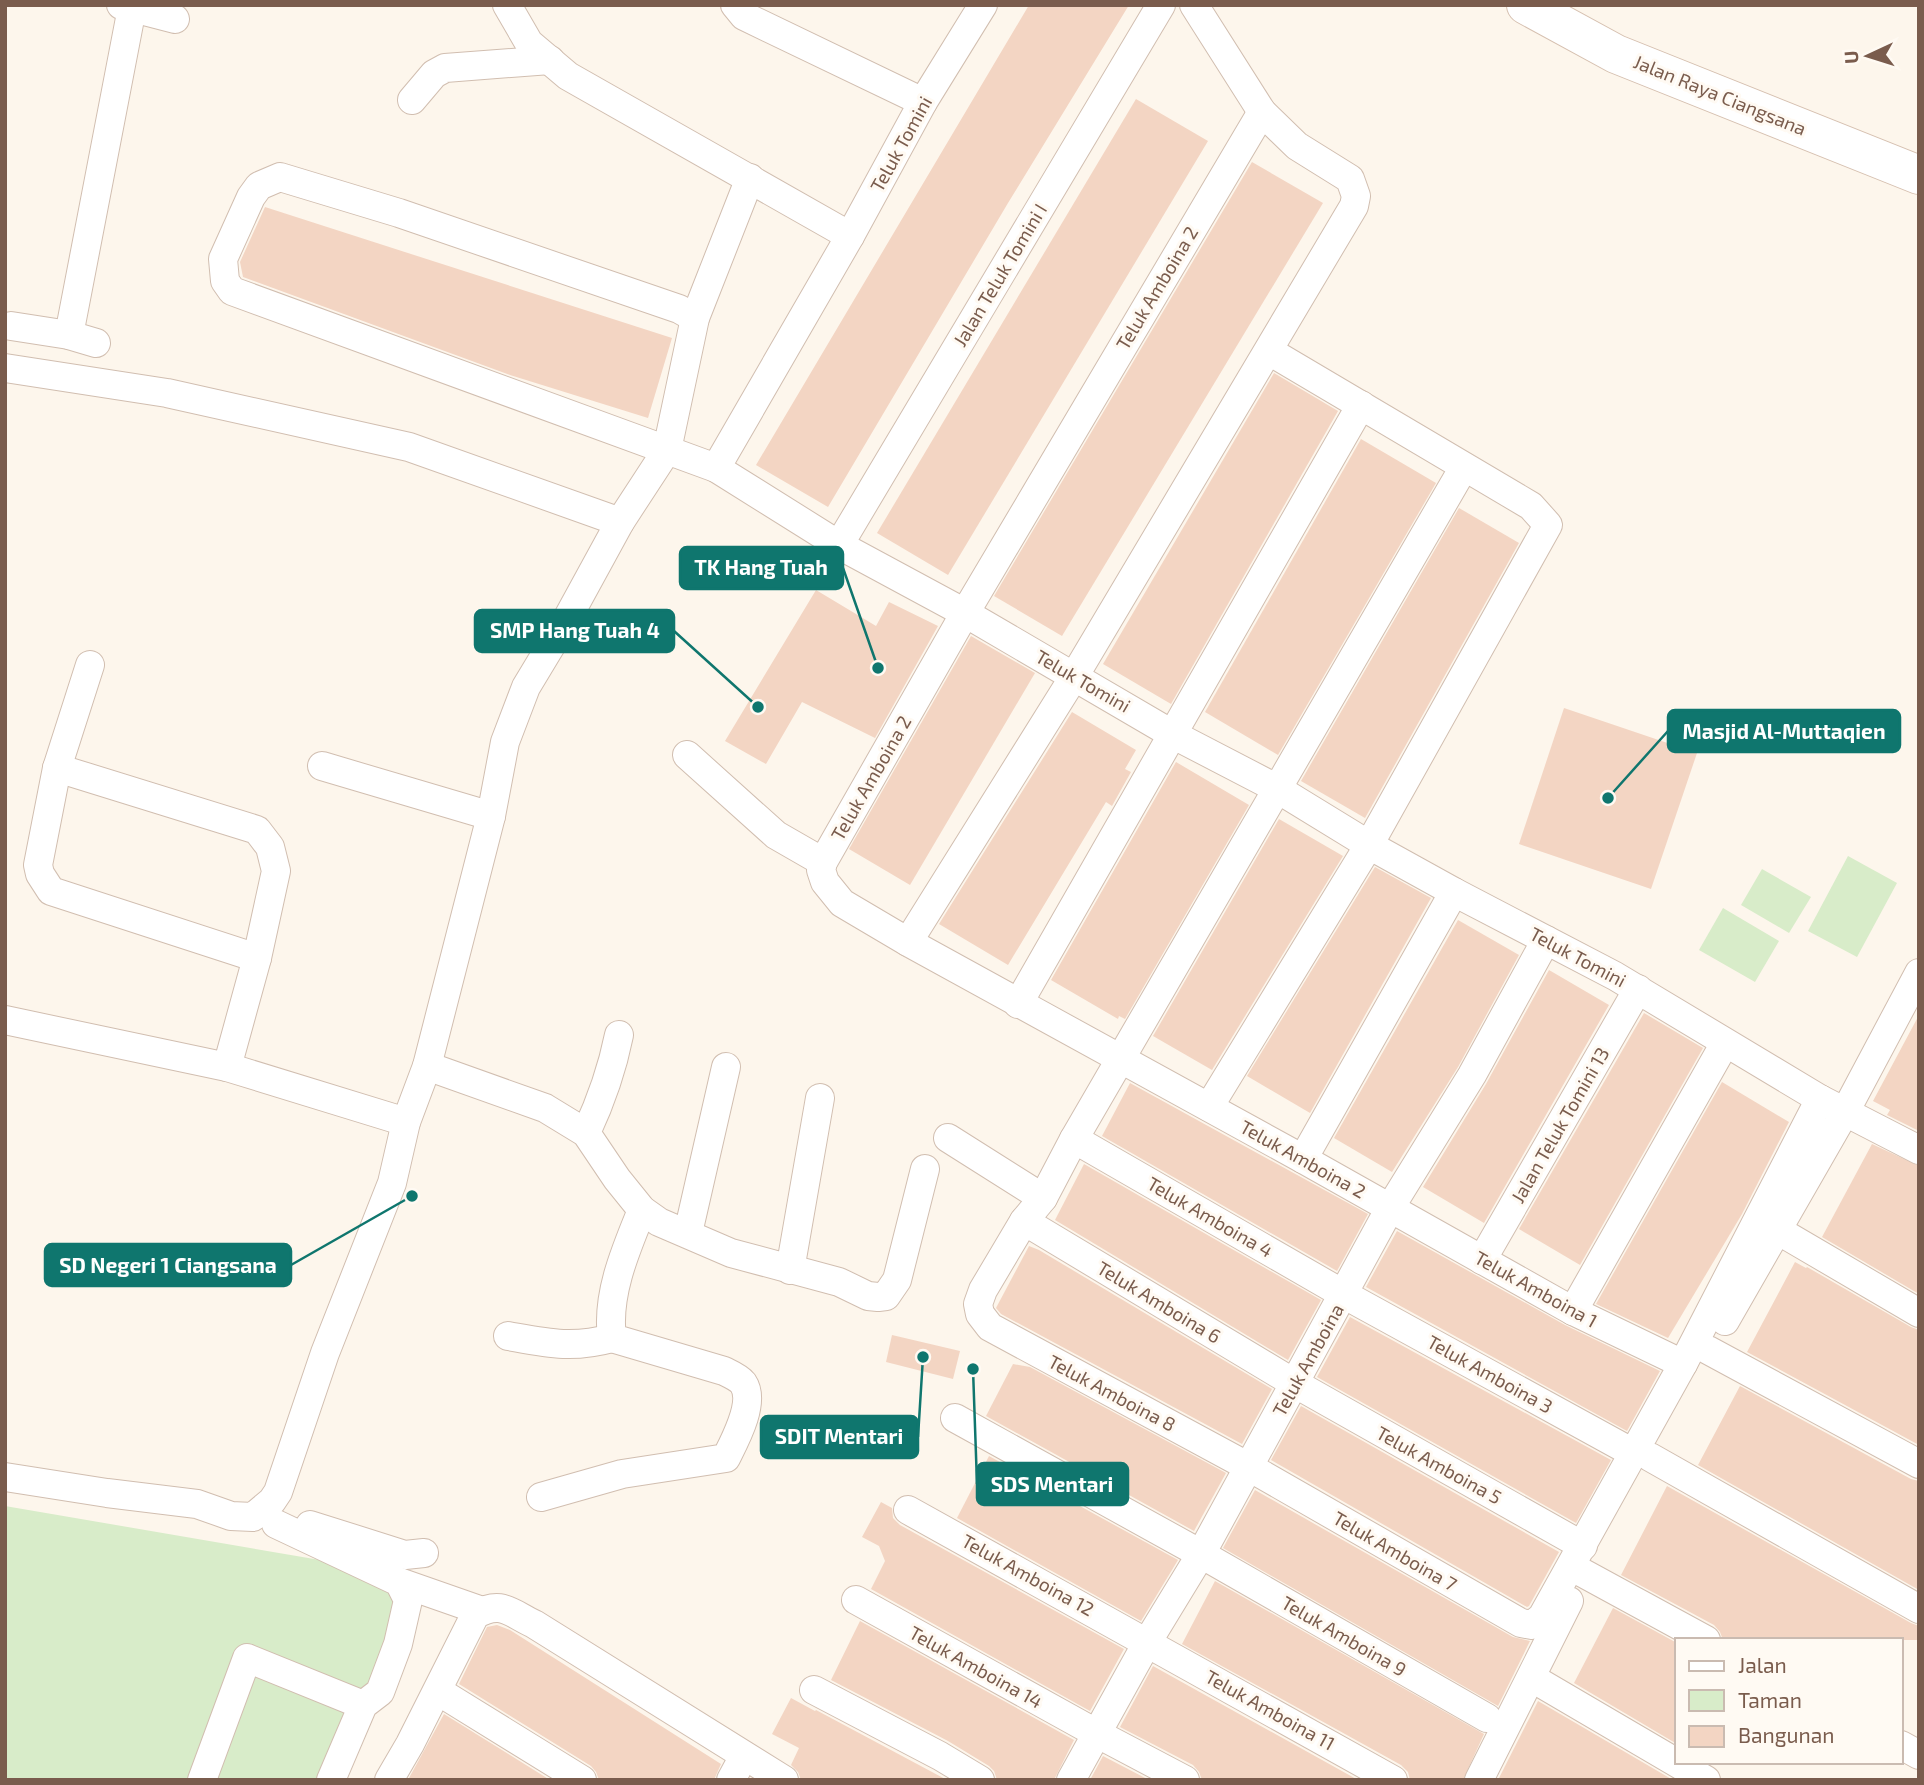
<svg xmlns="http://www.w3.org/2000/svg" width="1924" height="1785" font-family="'Exo 2',sans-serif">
<rect width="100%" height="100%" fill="#fdf6ec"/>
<g fill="#d8ecc9">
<path d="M1848,856l49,27 -40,74 -49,-26z"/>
<path d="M1762,869l49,28 -22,36 -48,-28z"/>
<path d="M1723,908l56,33 -24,41 -56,-32z"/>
<path d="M5,1506l403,69 -71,205h-332z"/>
</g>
<g fill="#f3d5c3">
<path d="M1029,5h100l-121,198 -180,304 -72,-42z"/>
<path d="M1136,99l72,42 -260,434 -71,-42z"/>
<path d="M1252,162l71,41 -261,433 -68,-40z"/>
<path d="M265,207l407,131 -24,80 -138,-43 -267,-98 -3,-15z"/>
<path d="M1274,373l64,38 -167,293 -68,-40z"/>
<path d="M1361,439l75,44 -158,272 -73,-43z"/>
<path d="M1459,508l60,35 -154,275 -64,-37z"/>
<path d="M816,590l60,36 13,-24 49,24 -63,112 -73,-36 -36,62 -41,-23z"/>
<path d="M971,636l64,37 -125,212 -61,-36z"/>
<path d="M1564,708l133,45 -46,136 -132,-45z"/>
<path d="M1072,712l64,38 -11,19 6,3 -19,34 -6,-4 -98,163 -69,-41z"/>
<path d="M1176,762l73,43 -124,214 -6,-3 -1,3 -67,-39z"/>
<path d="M1279,819l64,37 -131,214 -59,-34z"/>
<path d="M1375,867l56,31 -121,215 -63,-37z"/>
<path d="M1458,920l61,35 -61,112 -66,105 -58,-34z"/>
<path d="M1549,970l60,35 -125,218 -61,-36 63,-103z"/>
<path d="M1644,1013l59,35 -123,217 -61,-36z"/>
<path d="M1919,1015v116l-32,-16 3,-5 -17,-9z"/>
<path d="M1722,1082l67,40 -47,92 -74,124 -72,-34z"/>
<path d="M1130,1083l238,131 -31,57 -235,-135z"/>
<path d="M1872,1144l47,22v128l-97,-57z"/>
<path d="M1084,1164l237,136 -33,60 -233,-140z"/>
<path d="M1397,1231l168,94 95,46 -33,60 -261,-144z"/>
<path d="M1029,1246l10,4 233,139 -30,55 -241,-130 -5,-6z"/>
<path d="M1795,1262l11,6 1,-1 104,60 8,3v115l-172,-93z"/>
<path d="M1350,1317l261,143 -35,63 -259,-146z"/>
<path d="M892,1335l68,16 -7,28 -67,-17z"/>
<path d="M1013,1364l17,3 196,106 -32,58 -208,-115z"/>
<path d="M1740,1386l171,93 8,2v109l-221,-125z"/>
<path d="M1301,1406l258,146 -30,54 -2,1 -256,-147z"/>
<path d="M989,1456l189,104 -37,61 -184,-103z"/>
<path d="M1667,1486l244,137 8,3v14h-196l-3,-8 -6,-7 -93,-50z"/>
<path d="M1255,1490l258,147 17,4 -32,65 -275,-158z"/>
<path d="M881,1502l11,6 1,10 7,7 224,124 -34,62 -219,-122 14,-28 -6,-15 -17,-9z"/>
<path d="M1215,1581l269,153 -21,46h-53l-2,-8 -7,-7 -219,-121z"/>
<path d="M1613,1608l64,35v101l-103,-61z"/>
<path d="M860,1621l214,119 -20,40h-57l-3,-9 -5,-5 -41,-25 -117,-61z"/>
<path d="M497,1625l13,5 211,134 -7,16h-115l-3,-8 -5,-6 -132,-82 28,-57z"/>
<path d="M1153,1666l205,114h-156l-3,-8 -6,-7 -73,-38z"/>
<path d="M791,1698l24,13 1,-1 131,70h-146l-3,-8 -7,-7 8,-17 -27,-14z"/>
<path d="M1538,1701l135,79h-175z"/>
<path d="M444,1714l106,66h-138l-3,-2z"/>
<path d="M1103,1756l46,24h-59z"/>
</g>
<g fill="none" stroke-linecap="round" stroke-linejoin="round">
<defs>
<g id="minor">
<path d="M121,5l54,14"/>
<path d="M507,5l22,38 39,33 282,160"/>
<path d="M735,5l9,11 179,86"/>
<path d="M983,5l-60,97 -73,134 -134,232 123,77 126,68 207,121 104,54 93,57 85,47 161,84 205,123 99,51"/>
<path d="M412,100l22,-26 11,-6 105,-8"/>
<path d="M1262,112l-297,501 -142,249 -2,8 4,12 17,21 66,39 395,217 270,152 110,53"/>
<path d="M695,318l-16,-9 -280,-96 -119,-36 -21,9 -8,11 -28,62 2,22 7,10 484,177"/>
<path d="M11,326l58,9 27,8"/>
<path d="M69,335l63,-327"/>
<path d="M5,368l162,25 242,54 211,75"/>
<path d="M1464,467l-390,672 -31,59 -19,23 -41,69 -5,14 2,10 10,13 259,140 272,156 11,2 10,-8 141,-253 137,-265"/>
<path d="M839,545l322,-540"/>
<path d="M90,665l-33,103 -19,97 2,9 11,17 206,67"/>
<path d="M687,755l89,80 47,27"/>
<path d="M322,766l169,50"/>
<path d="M57,768l200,62 13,17 6,24 -19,87 -30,109"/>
<path d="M908,942l167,-267 279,-469 2,-10 -6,-17 -53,-33 -35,-34 -68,-107"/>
<path d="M1018,1004l343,-599"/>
<path d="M5,1020l222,47 179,55"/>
<path d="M427,1066l118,42 41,25 31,46 25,31 17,12 72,31 108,29 29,14 10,1 8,-1 11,-16 28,-111"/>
<path d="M1209,1107l160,-262 179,-320 -17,-19 -262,-155"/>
<path d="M586,1133c15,-32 26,-63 33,-98"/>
<path d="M948,1138l95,60"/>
<path d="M1074,1139l271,156 290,159"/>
<path d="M1303,1159l151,-267"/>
<path d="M1024,1221l270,162 289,163"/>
<path d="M1779,1231l140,82"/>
<path d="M688,1233l38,-166"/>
<path d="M1482,1260l156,-271"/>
<path d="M790,1270l30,-172"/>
<path d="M1573,1311l152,-268"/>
<path d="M1725,1321l120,-209 74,-139"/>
<path d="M508,1336c39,7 64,13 104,2"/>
<path d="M1708,1350l211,114"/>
<path d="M955,1418l246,136 286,164"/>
<path d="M1650,1457l269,152"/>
<path d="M5,1477l102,16 90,11 34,12 22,1 19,-16 6,-9 47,-139 67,-170 14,-61 21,-56 64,-250 14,-74 21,-55 41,-68 53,-97 47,-72 28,-132 55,-140"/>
<path d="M541,1497l81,-23 104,-16c9,-18 30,-56 17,-75 -5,-6 -13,-9 -19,-12l-112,-33c-6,-43 14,-89 30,-128"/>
<path d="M908,1510l485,270"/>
<path d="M276,1524l123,58 9,18 -10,44 -18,48 -17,13 -32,75"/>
<path d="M310,1525l95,30 19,-2"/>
<path d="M1583,1573l123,67"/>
<path d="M399,1582l83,29"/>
<path d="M856,1600l240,133 89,47"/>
<path d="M1532,1678l174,102"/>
<path d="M814,1690l126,66 40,24"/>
<path d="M438,1691l144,89"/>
<path d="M1901,1745l18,10"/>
<path d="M202,1780l45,-122 116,47"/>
<path d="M389,1780l21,-36 65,-129c26,-15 34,-3 59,9l250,156"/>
<path d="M731,1780l13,-24"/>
<path d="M1071,1780l77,-139 53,-87 189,-346 82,-133 74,-135"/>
<path d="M1479,1780l90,-179"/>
</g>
<path id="secondary" d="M1526,5l90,49 303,121"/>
</defs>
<use href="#minor" stroke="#d1beb0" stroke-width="30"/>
<use href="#secondary" stroke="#d6c0b0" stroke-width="40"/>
<use href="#minor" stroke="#fff" stroke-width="28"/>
<use href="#secondary" stroke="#fff" stroke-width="38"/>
</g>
<g text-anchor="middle" stroke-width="6" stroke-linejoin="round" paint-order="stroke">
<g font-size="19" fill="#7a5c4d" stroke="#fffaf3">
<text transform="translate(1720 95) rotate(22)" y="7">Jalan Raya Ciangsana</text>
<text transform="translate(901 144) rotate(-61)" y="7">Teluk Tomini</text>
<text transform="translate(1000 275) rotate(-59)" y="7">Jalan Teluk Tomini I</text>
<text transform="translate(1157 288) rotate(-59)" y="7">Teluk Amboina 2</text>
<text transform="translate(1083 681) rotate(30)" y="7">Teluk Tomini</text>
<text transform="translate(871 778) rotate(-60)" y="7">Teluk Amboina 2</text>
<text transform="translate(1578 957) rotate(28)" y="7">Teluk Tomini</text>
<text transform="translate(1560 1125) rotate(-60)" y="7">Jalan Teluk Tomini 13</text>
<text transform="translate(1303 1159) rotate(29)" y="7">Teluk Amboina 2</text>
<text transform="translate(1210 1217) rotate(30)" y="7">Teluk Amboina 4</text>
<text transform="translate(1536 1289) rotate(29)" y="7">Teluk Amboina 1</text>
<text transform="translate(1159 1302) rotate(31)" y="7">Teluk Amboina 6</text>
<text transform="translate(1308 1360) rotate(-61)" y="7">Teluk Amboina</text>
<text transform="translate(1490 1374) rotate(29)" y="7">Teluk Amboina 3</text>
<text transform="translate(1112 1393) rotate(28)" y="7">Teluk Amboina 8</text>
<text transform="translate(1439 1465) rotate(29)" y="7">Teluk Amboina 5</text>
<text transform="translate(1395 1551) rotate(30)" y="7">Teluk Amboina 7</text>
<text transform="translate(1028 1575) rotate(29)" y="7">Teluk Amboina 12</text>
<text transform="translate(1344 1636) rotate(30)" y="7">Teluk Amboina 9</text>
<text transform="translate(976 1667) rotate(29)" y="7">Teluk Amboina 14</text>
<text transform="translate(1270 1710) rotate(29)" y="7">Teluk Amboina 11</text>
</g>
</g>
<path fill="none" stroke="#0f766e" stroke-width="2.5" d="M878 668L843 568M758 707L674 631M1608 798L1668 731M412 1196L291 1265M923 1357L918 1437M973 1369L977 1484"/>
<g fill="#0f766e" stroke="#fffaf3" stroke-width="2.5">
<circle cx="878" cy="668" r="7"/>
<circle cx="758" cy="707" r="7"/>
<circle cx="1608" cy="798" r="7"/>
<circle cx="412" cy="1196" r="7"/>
<circle cx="923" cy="1357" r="7"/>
<circle cx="973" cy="1369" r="7"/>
</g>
<g fill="#0f766e" stroke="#0f766e" stroke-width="2.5">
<rect x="680" y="547" width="163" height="42" rx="7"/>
<rect x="475" y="610" width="199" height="42" rx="7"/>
<rect x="1668" y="710" width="232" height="42" rx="7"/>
<rect x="45" y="1244" width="246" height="42" rx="7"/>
<rect x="761" y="1416" width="157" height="42" rx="7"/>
<rect x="977" y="1463" width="151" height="42" rx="7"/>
</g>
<g font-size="21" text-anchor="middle" font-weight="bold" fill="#fff">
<text x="761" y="575">TK Hang Tuah</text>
<text x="575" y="638">SMP Hang Tuah 4</text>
<text x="1784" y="739">Masjid Al-Muttaqien</text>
<text x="168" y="1273">SD Negeri 1 Ciangsana</text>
<text x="839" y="1444">SDIT Mentari</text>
<text x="1052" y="1492">SDS Mentari</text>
</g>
<rect width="1924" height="1785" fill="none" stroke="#7a5c4d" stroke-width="14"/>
<rect x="1675" y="1638" width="228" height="126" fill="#fffaf3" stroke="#cabbb1" stroke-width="2"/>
<rect x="1689" y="1661" width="35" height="10" fill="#ffffff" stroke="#cabbb1" stroke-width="2"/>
<text x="1738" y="1673" font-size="21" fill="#7a5c4d">Jalan</text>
<rect x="1689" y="1690" width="35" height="21" fill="#d8ecc9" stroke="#cabbb1" stroke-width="2"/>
<text x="1738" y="1708" font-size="21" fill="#7a5c4d">Taman</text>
<rect x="1689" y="1726" width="35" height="21" fill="#f3d5c3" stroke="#cabbb1" stroke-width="2"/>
<text x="1738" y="1743" font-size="21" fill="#7a5c4d">Bangunan</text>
<g transform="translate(1868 56) rotate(266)" stroke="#fffaf3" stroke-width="5" paint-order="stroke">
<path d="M0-5L12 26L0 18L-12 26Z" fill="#7a5c4d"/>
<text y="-10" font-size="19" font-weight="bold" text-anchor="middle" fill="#7a5c4d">U</text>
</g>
</svg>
